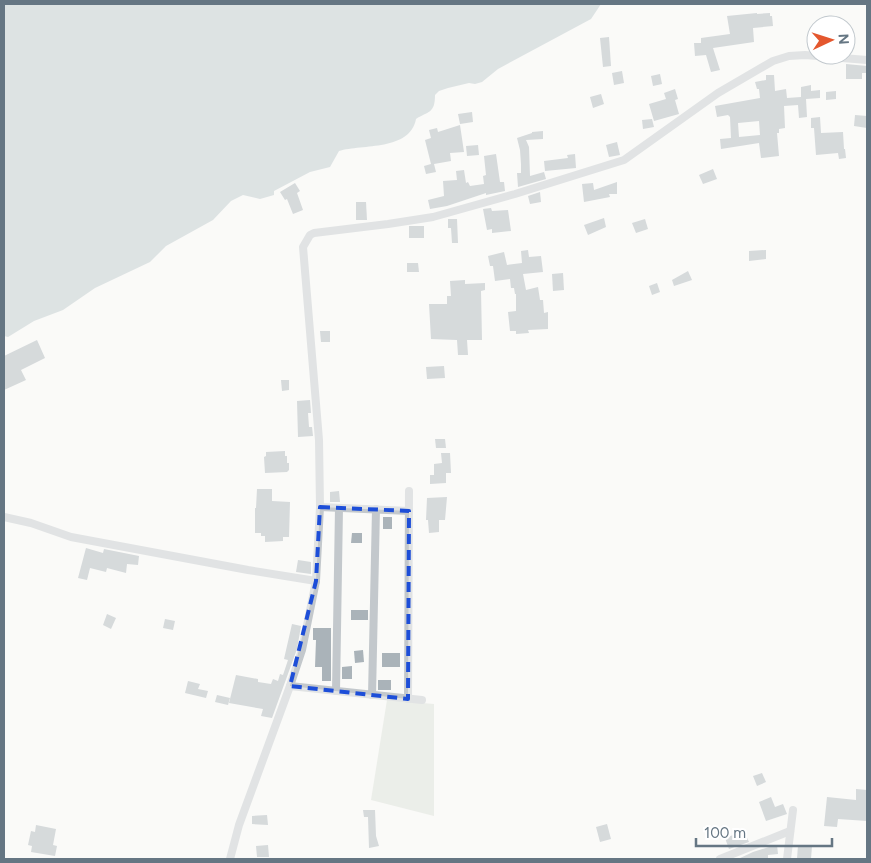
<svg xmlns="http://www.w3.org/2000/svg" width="871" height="863" font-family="Figtree,sans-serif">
<rect width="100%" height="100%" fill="#fafaf8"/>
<path fill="#dadfd7" d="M387,700l47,4v112l-63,-16z"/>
<path fill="#bbc7cb" d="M4,4h597l-10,15 -93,50 -16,13 -7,2 -6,-1 -21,5 -9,3 -4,4c0,19 -7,16 -19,24 -6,32 -53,25 -77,32l-9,16 -20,5 -36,19v4l-14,4 -17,-4 -12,6 -18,19 -47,26 -16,16 -55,26 -32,22 -29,11 -26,16 -4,-1z"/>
<g fill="#aab3b9" fill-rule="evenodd">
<path d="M757,13v1l13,-1v3h2l1,10 -20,2 1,14 -41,6 7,22 -9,2 -5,-17 -11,1 -1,-13h7v-5l29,-4 -3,-18z"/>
<path d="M609,37l2,29 -8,1 -3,-29z"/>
<path d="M846,64l21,2v7h-5v6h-16z"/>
<path d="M622,71l2,12 -10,2 -2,-12z"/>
<path d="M660,74l2,10 -9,2 -2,-10z"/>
<path d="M766,75h8l1,16 11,-2 1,9 14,-1v-10l10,-2v6l9,-1v8l-14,1 1,18 -8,1 -1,-13 -14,1 1,22 -6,1v4h-2l2,23 -18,2 -2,-15 -38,6 -1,-10 11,-1 -1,-21 -2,-2 -11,2 -2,-11 45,-8 -1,-9h-2l-2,-7 11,-2zM759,121l1,14 -21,2 -1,-14z"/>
<path d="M675,89l3,10 -3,1 4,14 -25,7 -5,-17 17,-5 -2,-6z"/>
<path d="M836,91v8l-10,1v-8z"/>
<path d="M601,94l3,10 -11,4 -3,-11z"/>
<path d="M472,112l1,10 -13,2 -2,-10z"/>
<path d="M855,115l12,1v12l-13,-2z"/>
<path d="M820,117l1,16 22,-1 1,17h1l1,9 -7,1 -1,-6 -22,2 -2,-27h-3v-10z"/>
<path d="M652,119l2,8 -11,2 -1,-9z"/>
<path d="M460,125l4,27 -14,1 1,8 -17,3 2,8 -10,2 -2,-8 7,-2 -6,-24 6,-2 -2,-8 8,-2 1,4z"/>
<path d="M543,131v8l-17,1 3,7 1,29 14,-4 2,7 -28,8 -1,-14h4v-9l-1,-14 -3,-12 15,-5v-1z"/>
<path d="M617,142l3,13 -11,2 -3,-12z"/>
<path d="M478,145l1,10 -12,1 -1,-10z"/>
<path d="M496,154l4,28h4l1,9 -19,4v-2l-39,13 -17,3 -2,-9 16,-4 -1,-15 14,-1 -1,-9 8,-1 2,13 2,-1 2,4 14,-2 -1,-8 3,-1 -2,-19z"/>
<path d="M575,154l1,14 -31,3 -1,-10 24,-3 -1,-3z"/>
<path d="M713,169l4,10 -14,5 -4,-9z"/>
<path d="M617,182v12h-8l1,3 -26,5 -2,-18 11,-1 1,7z"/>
<path d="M295,183l5,8 -3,2 6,17 -10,4 -6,-15 -2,1 -5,-8z"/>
<path d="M540,192l1,10 -11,2 -2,-8z"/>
<path d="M356,202h10l1,18h-11z"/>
<path d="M491,208l1,3 16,-1 3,21 -19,2v-4l-5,1 -4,-21z"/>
<path d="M604,218l2,9 -18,8 -4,-10z"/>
<path d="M448,219h9l1,24h-6l-1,-15h-3z"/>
<path d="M645,219l3,10 -12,4 -4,-10z"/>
<rect x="409" y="226" width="15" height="12"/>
<path d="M528,250l1,7 12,-1 2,16 -20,2 3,16 12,-3 2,13h3l1,13 4,-1v17l-20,1 1,3 -13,1v-3h-6l-2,-19 8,-1v-17h-1l-1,-6h-3l-1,-9 -15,2 -2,-15h-3l-2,-10 16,-4 3,13 15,-2 -1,-12z"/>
<path d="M766,250v9l-17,2v-10z"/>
<path d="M407,263h11l1,9h-12z"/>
<path d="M688,271l4,9 -18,6 -2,-6z"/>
<path d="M563,273l1,17 -11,1 -1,-17z"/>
<path d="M465,280v4l20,-1v7l-4,1 1,49h-15l1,15h-10l-1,-15 -26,-1 -2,-35h18v-8h4l-1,-15z"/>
<path d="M657,283l3,9 -8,3 -3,-9z"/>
<path d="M320,331h10v11h-9z"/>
<path d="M37,340l8,18 -24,12 5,10 -22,10v-34z"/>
<path d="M444,366l1,12 -18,1 -1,-12z"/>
<path d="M281,380h8v10l-7,1z"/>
<path d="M310,400l1,13h-3l1,14h3l1,9 -15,1 -1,-36z"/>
<path d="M435,439h10l1,9h-10z"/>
<path d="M285,451v5h2v7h2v7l-2,2 -22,1 -1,-16 2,-1v-4z"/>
<path d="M441,453h9l1,20h-5v10l-16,1v-9h4v-11l8,-1z"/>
<path d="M257,489h15v12l18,1 -1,35h-6v4l-18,1v-6h-4v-3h-6v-25h1z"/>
<path d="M339,491l1,11h-10v-10z"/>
<path d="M447,497l-2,23h-6v12l-10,1 -1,-13h-2l1,-22z"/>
<rect x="383" y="517" width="9" height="12"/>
<path d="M352,533h10v10h-11z"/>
<path d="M86,548l17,5 1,-4 35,7 -1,9 -11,-1 -1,9 -19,-5 -1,4 -16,-4 -3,12 -9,-2z"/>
<path d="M298,560l13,2v12l-15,-2z"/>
<rect x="351" y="610" width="17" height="10"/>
<path d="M107,614l9,4 -5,11 -8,-4z"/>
<path d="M165,619l10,2 -2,9 -10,-2z"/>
<path d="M292,624l9,2 -4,23 -25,69 -11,-2 2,-7 -34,-6 7,-28 22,4v3l13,2 2,-5 5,2 2,-7 3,1 5,-15 -4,-1z"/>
<path d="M313,628h18v53h-9v-14h-7l1,-27h-3z"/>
<path d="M363,650l1,12 -9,1 -1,-12z"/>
<rect x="382" y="653" width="18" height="14"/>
<path d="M352,666v13h-10v-12z"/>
<rect x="378" y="680" width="13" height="10"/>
<path d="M188,681l12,3 -2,5 10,2 -2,7 -21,-5z"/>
<path d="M217,695l13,3 -2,7 -13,-3z"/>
<path d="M762,773l4,9 -9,4 -4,-10z"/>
<path d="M856,789l11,1v31l-29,-2 -1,8 -13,-1 3,-29 29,3z"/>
<path d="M771,797l4,10 8,-3 4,10 -21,7 -7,-19z"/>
<path d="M363,810h12l1,26 3,10 -10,2 -1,-31h-4z"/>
<path d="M267,815l1,10 -16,-1v-8z"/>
<path d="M607,824l4,15 -11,3 -4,-15z"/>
<path d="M36,825l20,4 -3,16 4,1 -2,10 -24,-4 1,-6 -4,-1 3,-14 4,1z"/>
<path d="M744,831l5,11 -20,7 -4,-11z"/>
<path d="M268,845l1,12h-12l-1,-11z"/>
<path d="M777,845l1,9 -10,1v4h-30l15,-7 16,-5v-1z"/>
<path d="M798,845l14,1 -1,13h-14z"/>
</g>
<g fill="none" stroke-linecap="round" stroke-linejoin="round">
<g stroke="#c3c8cc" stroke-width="8">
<path d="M320,507l89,4"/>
<path d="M4,517l27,6 40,14 177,33 68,11"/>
<path d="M290,686l132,14"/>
<path d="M336,691l3,-183"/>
<path d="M372,695l4,-186"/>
<path d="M408,699l1,-208"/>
<path d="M230,859l9,-34 51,-139 12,-36 14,-69 4,-74 -1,-67 -16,-193 7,-12 4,-2 74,-9 45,-7 82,-23 109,-34 94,-67 55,-32 16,-5 16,-1 62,5"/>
<path d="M720,859l70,-28"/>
<path d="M787,859l6,-49"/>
</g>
</g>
<path d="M0 0H871V863H0ZM320,507l89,4 -1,188 -118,-13 26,-105z" fill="#fafaf8" fill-opacity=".55" fill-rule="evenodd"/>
<path fill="none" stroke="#1d4ed8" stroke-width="4" stroke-dasharray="10 6" stroke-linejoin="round" d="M320,507l89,4 -1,188 -118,-13 26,-105z"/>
<rect width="871" height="863" fill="none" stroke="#657683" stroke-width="10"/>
<g transform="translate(831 40) rotate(86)"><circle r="24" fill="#ffffff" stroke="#c1c8cd"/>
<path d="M0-4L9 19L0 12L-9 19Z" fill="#e4572e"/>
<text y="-8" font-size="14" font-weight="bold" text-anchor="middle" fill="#657683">N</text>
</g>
<path d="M696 838v8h136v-8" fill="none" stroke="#657683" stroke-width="2.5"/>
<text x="704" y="838" font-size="15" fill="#657683" stroke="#ffffff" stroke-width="4" paint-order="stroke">100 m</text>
</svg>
